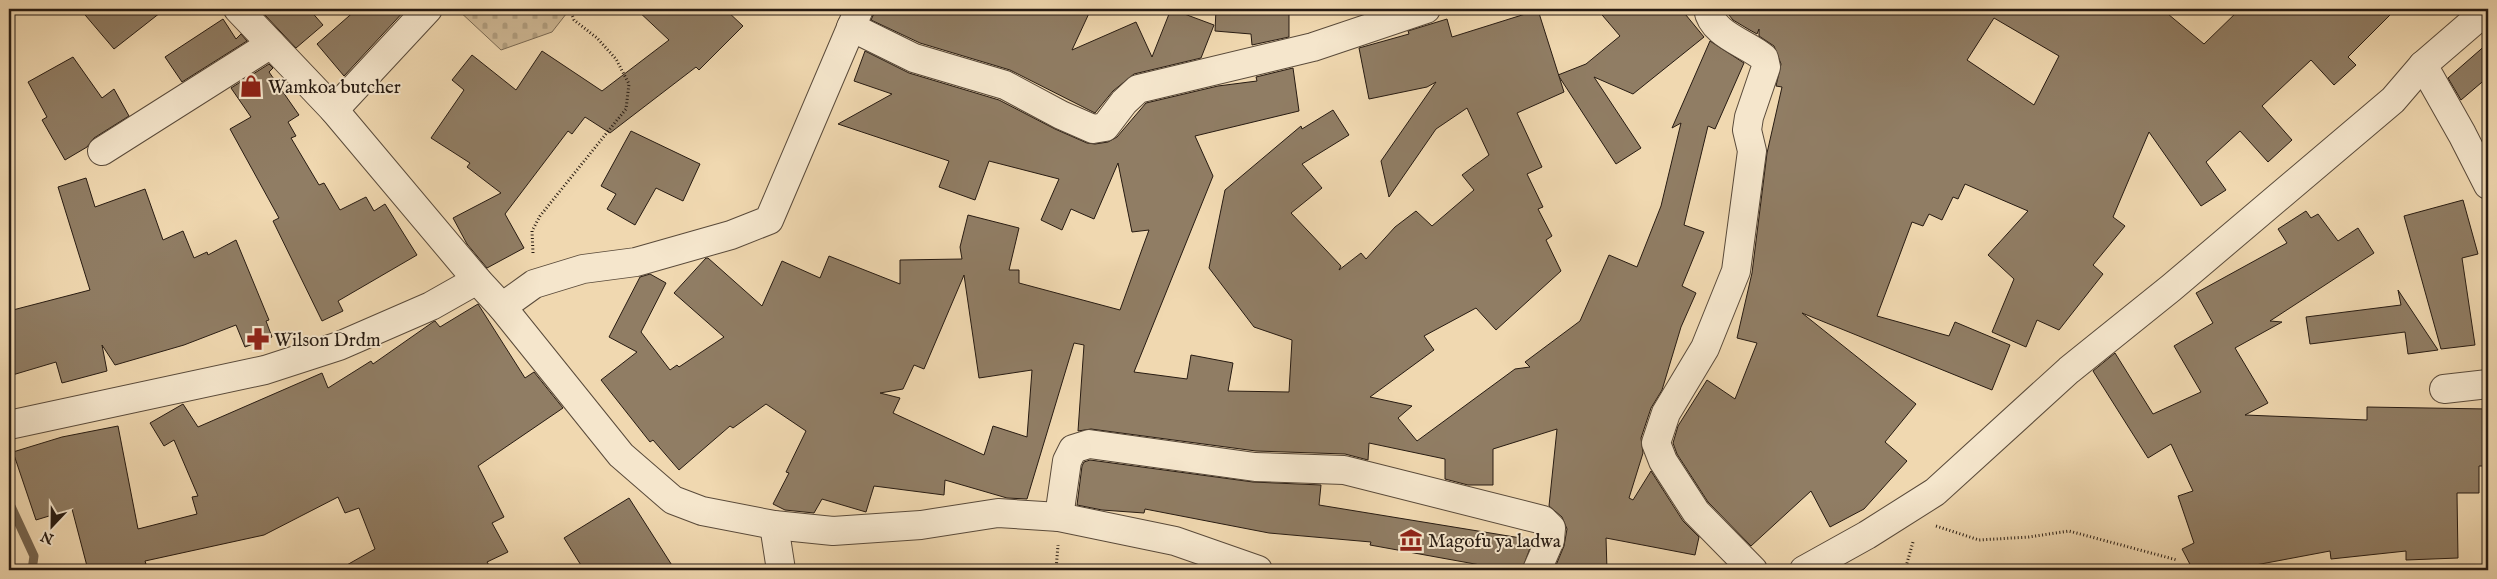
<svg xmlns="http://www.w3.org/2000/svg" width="2497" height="579" font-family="'IM FELL English',serif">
<defs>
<pattern id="cemetery-stones" width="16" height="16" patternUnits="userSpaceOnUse" patternTransform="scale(1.25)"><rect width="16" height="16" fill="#ceb895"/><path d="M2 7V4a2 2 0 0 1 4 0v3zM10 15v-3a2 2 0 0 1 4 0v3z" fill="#b19e7f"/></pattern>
</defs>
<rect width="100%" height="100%" fill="#f0d8b0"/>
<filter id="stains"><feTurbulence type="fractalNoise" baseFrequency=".004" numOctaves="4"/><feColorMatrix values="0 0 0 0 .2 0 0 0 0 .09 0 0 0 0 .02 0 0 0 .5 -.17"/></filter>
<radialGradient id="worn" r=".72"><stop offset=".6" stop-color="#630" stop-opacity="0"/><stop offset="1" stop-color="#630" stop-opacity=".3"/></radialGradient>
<path fill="url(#cemetery-stones)" stroke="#7a6a54" d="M457,9h113l-18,23 -51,18z"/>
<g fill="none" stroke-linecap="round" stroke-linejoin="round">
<path stroke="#776650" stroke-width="9" d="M9,502l25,54 -2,14"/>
</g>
<g fill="#907d64" stroke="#271b12" fill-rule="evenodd">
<path d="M80,9h85l-51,40z"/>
<path d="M269,9h40l14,16 -27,23 -32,-34z"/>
<path d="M357,9h49l-62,67 -27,-32z"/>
<path d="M636,9h89l18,17 -44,44 -3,-3 -86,66 -25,-16 -13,17 -4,-3 -63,83 19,34 -37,20 -20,-24 -14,-26 48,-25 -34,-26 3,-4 -39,-25 33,-48 -12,-10 20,-25 44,35 26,-39 60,40 67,-51z"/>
<path d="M876,9h215l-19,41 64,-28 16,35 19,-48 43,16 -13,33 -67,16 -21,17 -18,22 -85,-43 -90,-27 -49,-23z"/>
<path d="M1216,9h53v3l20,1v24l-37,8 -1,-11 -36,-3z"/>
<path d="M1597,9h84l23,28 -71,57 -39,-17 47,71 -25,16 -58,-89 28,-11 34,-28z"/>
<path d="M1724,9h438l42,35 36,-35h156l-48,48 8,8 -22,20 -23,-25 -49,46 30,34 -24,22 -28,-31 -34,31 20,28 -25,16 -52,-74 -36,85 12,9 -32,39 10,9 -44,56 -22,-10 -11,27 -34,-15 22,-53 -26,-24 40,-44 -63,-27 -7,15 -5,-2 -11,23 -13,-6 -6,12 -11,-4 -35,94 72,20 6,-14 55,23 -18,45 -190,-77 114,91 -31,38 22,19 -43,48 -34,18 -19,-36 -60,55 -43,-44 -31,-48 -4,-11 5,-17 29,-46 28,19 22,-56 -20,-5 15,-65 15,-120 15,-66 -6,-1 5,-22 -7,-18 -15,-10v-7l-2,5 -9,-5 -15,-9zM1994,18l65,38 -25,49 -67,-45z"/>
<path d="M1538,10l26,82 -47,21 25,54 -15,7 16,33 -5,2 14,27 -6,4 15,31 -65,59 -20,-22 -52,28 10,14 -64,47 42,9 -14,12 19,23 98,-72 15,-2 -5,-5 55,-41 29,-66 28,12 24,-61 20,-83 -9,5 38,-87 34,22 -29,66 -7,-3 -24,99 20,7 -22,54 14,7 -15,34 -19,63 -11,18 -10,30 2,15 -14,45 4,2 18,-29 32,50 16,16 -4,18 -89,-17 1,32h-53l10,-24 3,-17 -5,-12 -13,-11 8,-77 -64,20v36h-25l-23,-6v-20l-76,-16 -1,17 -23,-6 -89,-3 -165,-22 -13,2 6,-86 -10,-2 -47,156 -20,-1 -62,-18 -1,15 -70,-9 -8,26 -44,-13 -8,14 -29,-3 -12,-6 16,-31 -3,-1 20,-41 -40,-27 -33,24 -3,-2 -51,44 -26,-30 -3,2 -49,-62 36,-28 -28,-15 31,-60 10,-3 16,9 -25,49 29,38 7,-5 2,2 45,-30 -50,-44 32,-35h2l54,48 20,-45 38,17 9,-22 71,28v-24l62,-1 -2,-12 8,-32 51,13 -10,42h10v13l101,27 29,-80 -17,2 -14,-69 -24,56 -23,-10 -9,21 -21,-10 18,-41 -70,-18 -14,39 -36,-13 10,-26 -111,-37 54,-30 -38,-13 11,-30 44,22 90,27 56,29 32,14 8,1 13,-2 9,-5 29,-34 72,-17 39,-5 -1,-4 37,-9 6,43 -104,25 18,40 -79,196 53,7 4,-24 42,8 -5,28 61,1 3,-52 -38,-13 -45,-59 16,-78 76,-64 1,3 31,-19 16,25 -47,29 20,24 -31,25 50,53 -2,4 22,-17 5,6 29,-32 21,-16 16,15 42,-36 -12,-15 27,-20 -22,-47 -31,21 -47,68 -8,-36 55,-79 -9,5 -58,12 -10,-51 50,-14 -1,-3 39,-12 5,18zM964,275l15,103 53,-8 -5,67 -34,-11 -9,29 -91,-42 7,-15 -20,-5 23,-4 11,-24 10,4z"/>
<path d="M223,19l13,20 5,-5 6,7 -65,41 -17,-25z"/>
<path d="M2488,43v34l-27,23 -13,-22z"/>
<path d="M73,57l29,41 12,-9 15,27 -35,22 -7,9 -22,13 -23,-40 5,-3 -19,-35z"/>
<path d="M269,64l4,4 -4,4 30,43 -11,7 8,14 -5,2 28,47 5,-2 16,27 26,-13 8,14 11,-7 32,51 -79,46 5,10 -21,10 -49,-100 6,-3 -49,-89 21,-12 -20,-29z"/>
<path d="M631,131l69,33 -17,37 -27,-13 -21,37 -28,-16 9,-15 -15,-8z"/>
<path d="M86,178l9,29 50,-18 18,51 20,-9 11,27 13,-6 1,3 28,-15 33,80 -3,1 6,16 -27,10 -9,-22 -52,20 -69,20 -13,-20 5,26 -45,12 -6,-21 -47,14v-65l81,-21 -32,-103z"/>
<path d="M2463,200l15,54 -16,4 13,87 -34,4 -37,-133z"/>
<path d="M2306,211l5,7 7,-4 20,27 20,-13 16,25 -104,68 12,1 -47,26 33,55 -23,12 122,5v-13l121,2v57h-9v27h-22l1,65 -52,2v-9l-75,8 -1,-8 -101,19h-36l-11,-21 12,-6 -16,-47 15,-5 -22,-47 -23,14 -55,-87 22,-18 38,61 48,-22 -27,-46 39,-23 -17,-30 91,-50 -9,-14z"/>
<path d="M2398,290l40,60 -30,4 -3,-22 -95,12 -4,-27 95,-12z"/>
<path d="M478,304l47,74 9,-6 29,36 -85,58 26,51 -12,6 16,29 -21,10 5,8h-154l37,-21 -16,-41 -14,5 -7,-16 -74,38 -119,26 1,3 -25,6h-33l-16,-61 -36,11 -23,-68 49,-15 56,-11 20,103 59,-15 -5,-17 6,-1 -24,-56 -10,6 -14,-23 33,-19 15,23 124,-54 6,15 43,-27 2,3 60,-42 2,-1 5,6z"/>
<path d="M1090,460l163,22 68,3 -2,20 214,35 -11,30h-14l-138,-25 1,-3 -102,-9 -124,-24 -1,4 -42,-3 -25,-5 5,-39 2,-4z"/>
<path d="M629,498l46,72h-91l-20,-32z"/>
</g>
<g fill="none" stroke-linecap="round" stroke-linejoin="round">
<defs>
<g id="minor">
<path d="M238,9l96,101 143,170 25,27 119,148 52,45 29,11 72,14 59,6 88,-6 77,-12 61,4 116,24 83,29"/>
<path d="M1708,9c4,26 39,34 56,49l2,9 -17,50 -2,13 5,21 -16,120 -31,77 -39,65 -10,30 7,18 33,51 57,58"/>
<path d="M851,27l63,31 91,27 56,30 32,14 12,-2 19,-25 14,-13 175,-42 113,-38"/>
<path d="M2423,65l39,69 26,51"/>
<path d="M334,110l94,-101"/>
<path d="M102,151l169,-107"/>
<path d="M502,307l32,-23 49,-15 53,-7 95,-27 38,-15 90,-211"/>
<path d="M2444,389l44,-5"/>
<path d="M9,425l256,-55 74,-24 92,-40 46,-26"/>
<path d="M1059,517l8,-56 6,-12 16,-5 166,23 89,3 199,50 8,8 -1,12 -13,30"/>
<path d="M774,525l7,45"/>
<path d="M1804,570l63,-35 68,-43 134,-122 102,-82 222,-188 30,-35 65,-56"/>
</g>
</defs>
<use href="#minor" stroke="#594a3a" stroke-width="30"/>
<g stroke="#271b12" stroke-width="3" stroke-dasharray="1 2.5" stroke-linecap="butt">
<path d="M533,253l-1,-22 8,-15 86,-107 3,-25 -13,-25 -19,-21 -23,-18 -4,-11"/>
<path d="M1936,526l43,14 50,-3 40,-6 108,29"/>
<path d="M1056,570l2,-25"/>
<path d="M1905,570l8,-28"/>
</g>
<use href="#minor" stroke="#f5e6cc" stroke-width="28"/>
</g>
<defs>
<symbol id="shop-bare" viewBox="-9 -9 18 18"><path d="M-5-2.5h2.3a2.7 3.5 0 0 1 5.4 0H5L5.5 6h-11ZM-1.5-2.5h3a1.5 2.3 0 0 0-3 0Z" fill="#8f2418" stroke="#f5e6cc" stroke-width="2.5" paint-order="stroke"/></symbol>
<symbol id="pharmacy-bare" viewBox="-9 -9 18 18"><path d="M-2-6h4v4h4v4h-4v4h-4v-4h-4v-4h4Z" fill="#8f2418" stroke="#f5e6cc" stroke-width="2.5" paint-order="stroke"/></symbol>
<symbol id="museum-bare" viewBox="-9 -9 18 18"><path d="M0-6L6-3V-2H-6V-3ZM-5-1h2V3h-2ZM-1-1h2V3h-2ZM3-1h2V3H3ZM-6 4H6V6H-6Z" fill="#8f2418" stroke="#f5e6cc" stroke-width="2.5" paint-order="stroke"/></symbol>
</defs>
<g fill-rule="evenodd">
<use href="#shop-bare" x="235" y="70" width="32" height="32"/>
<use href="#pharmacy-bare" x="242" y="323" width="32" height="32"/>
<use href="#museum-bare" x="1395" y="524" width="32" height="32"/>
</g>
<g text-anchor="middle" stroke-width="4" stroke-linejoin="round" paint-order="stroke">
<g font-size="19" fill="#271b12" stroke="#f5e6cc" text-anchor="start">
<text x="268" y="93">Wamkoa butcher</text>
<text x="274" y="346">Wilson Drdm</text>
<text x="1428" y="547">Magofu ya ladwa</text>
</g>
</g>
<rect width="2497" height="579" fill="none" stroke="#f0d8b0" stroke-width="30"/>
<rect x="10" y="10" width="2477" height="559" fill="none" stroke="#271b12" stroke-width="2.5"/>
<rect x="15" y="15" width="2467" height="549" fill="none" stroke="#271b12"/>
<g transform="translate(52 526) rotate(202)" stroke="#f5e6cc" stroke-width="4" paint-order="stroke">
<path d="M0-4L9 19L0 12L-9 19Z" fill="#271b12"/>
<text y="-8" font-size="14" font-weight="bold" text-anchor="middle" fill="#271b12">N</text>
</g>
<rect width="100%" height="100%" filter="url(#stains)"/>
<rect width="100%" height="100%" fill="url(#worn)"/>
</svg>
